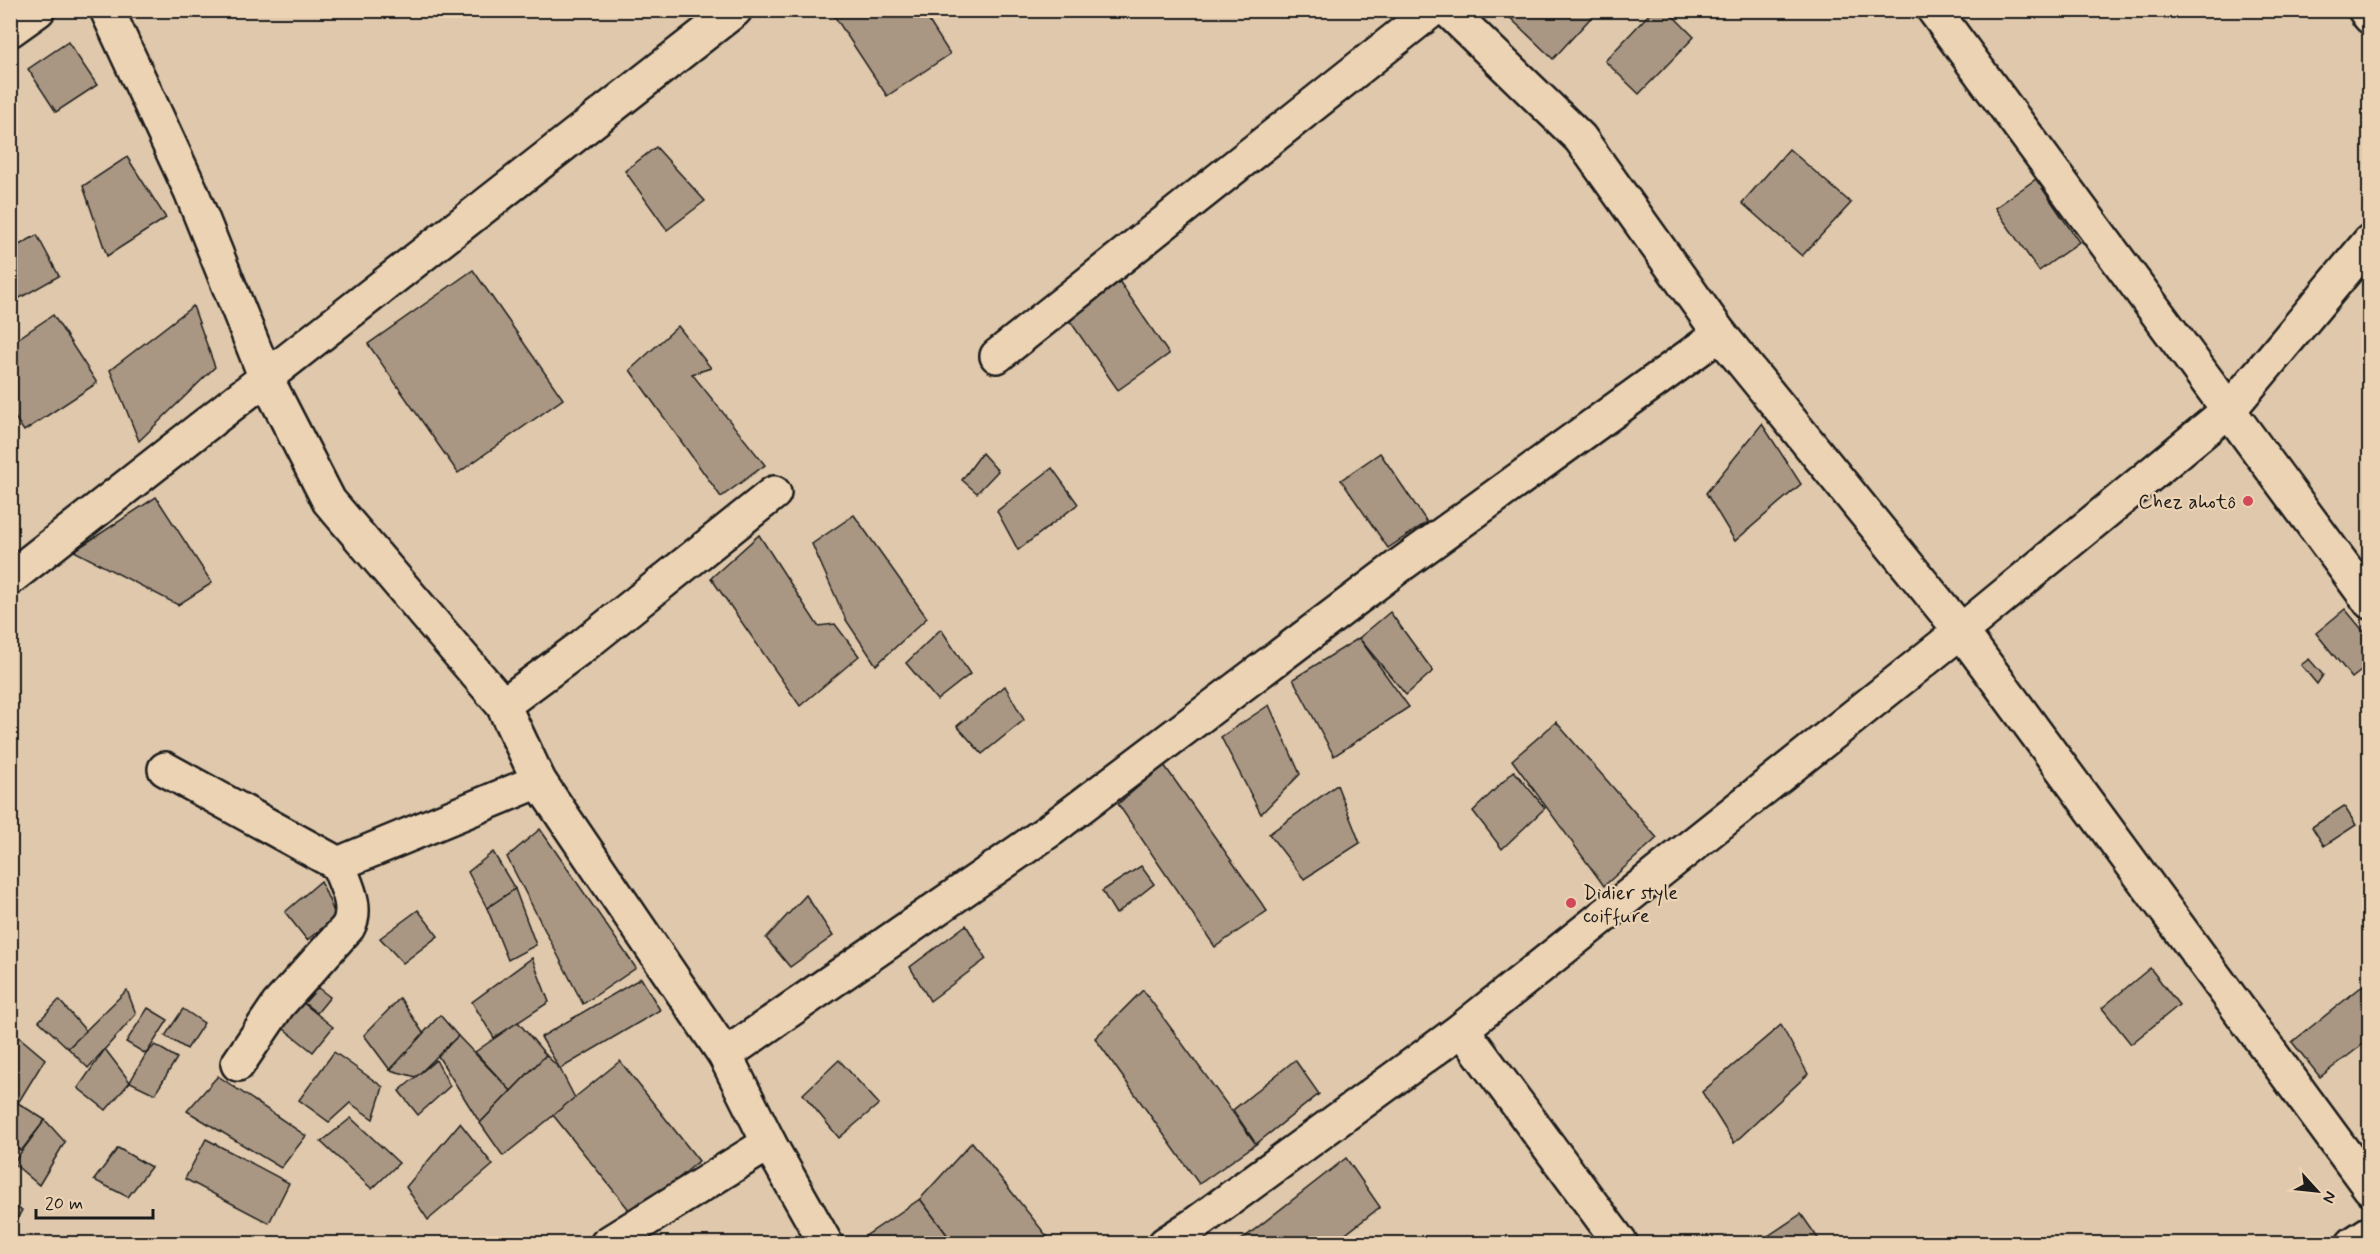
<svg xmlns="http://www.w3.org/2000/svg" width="2380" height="1254" font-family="Mynerve,sans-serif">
<rect width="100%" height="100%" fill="#dfc8ab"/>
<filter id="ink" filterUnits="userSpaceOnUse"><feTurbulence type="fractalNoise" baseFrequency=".0167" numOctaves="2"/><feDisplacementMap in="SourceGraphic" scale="12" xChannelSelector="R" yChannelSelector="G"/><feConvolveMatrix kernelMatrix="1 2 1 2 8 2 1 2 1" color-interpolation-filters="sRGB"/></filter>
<g filter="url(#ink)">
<g fill="#a99783" stroke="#1c1c1c" stroke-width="1.5">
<path d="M839,10h83l28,44 -63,42 -54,-82z"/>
<path d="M1502,10h96l-45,49z"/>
<path d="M1653,10h14l27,27 -55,57 -34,-33z"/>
<path d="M68,42l29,43 -41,27 -28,-43z"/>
<path d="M656,147l49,54 -38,29 -42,-59z"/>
<path d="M1789,149l62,54 -49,53 -60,-53z"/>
<path d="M127,157l39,61 -59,38 -24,-70z"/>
<path d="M2036,179l43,63 -40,29 -44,-63z"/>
<path d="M37,235l22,41 -41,23 -8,-14v-35z"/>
<path d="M473,270l90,129 -105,74 -90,-129z"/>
<path d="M1117,278l52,76 -51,36 -53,-76z"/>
<path d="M193,306l22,61 -76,74 -29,-71z"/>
<path d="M53,315l44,68 -73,48 -14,-21v-66z"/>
<path d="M678,326l33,42 -19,6 73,91 -44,32 -91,-127z"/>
<path d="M1762,424l39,60 -66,57 -29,-48z"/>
<path d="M982,453l16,18 -21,22 -15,-13z"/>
<path d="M1380,453l47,69 -39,26 -47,-68z"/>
<path d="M1052,468l26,36 -60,46 -21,-39z"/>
<path d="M156,497l56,86 -34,22 -104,-54z"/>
<path d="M854,515l73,103 -51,47 -30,-45 -34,-76z"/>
<path d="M759,535l59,91 17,-2 24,32 -59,50 -89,-128z"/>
<path d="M2345,609l25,30v25l-18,14 -36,-45z"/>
<path d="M1390,612l43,59 -27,24 -47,-57z"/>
<path d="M941,629l29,45 -33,26 -31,-37z"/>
<path d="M1359,638l50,69 -75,49 -41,-77z"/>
<path d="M2309,659l14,16 -6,9 -16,-19z"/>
<path d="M1005,686l19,34 -42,34 -25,-28z"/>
<path d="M1269,705l31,69 -39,40 -40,-77z"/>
<path d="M1556,722l101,116 -53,48 -92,-126z"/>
<path d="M1164,765l103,146 -52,36 -97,-143z"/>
<path d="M1514,771l31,37 -43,41 -29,-38z"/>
<path d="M1337,785l23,58 -56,36 -35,-45z"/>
<path d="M2344,806l12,19 -32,21 -12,-19z"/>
<path d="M540,829l96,139 -53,36 -76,-147z"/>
<path d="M493,852l22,37 -28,19 -19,-36z"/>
<path d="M1141,866l13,18 -38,30 -14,-23z"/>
<path d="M321,881l15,36 -29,23 -22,-28z"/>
<path d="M515,889l21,56 -28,15 -21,-52z"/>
<path d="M806,895l27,41 -43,31 -24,-29z"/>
<path d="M418,910l20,26 -35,27 -23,-25z"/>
<path d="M966,925l20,34 -56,42 -20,-34z"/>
<path d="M532,958l17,44 -55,36 -22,-36z"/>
<path d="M2150,968l29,37 -48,39 -29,-36z"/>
<path d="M304,977l26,20 -13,16 -26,-20z"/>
<path d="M641,978l19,32 -100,59 -19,-32z"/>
<path d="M2370,980v59l-50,38 -28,-35z"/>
<path d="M127,990l9,24 -48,54 -20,-20z"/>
<path d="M1143,990l113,154 -57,40 -104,-146z"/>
<path d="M291,993l42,34 -20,25 -43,-34z"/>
<path d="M400,998l25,38 -35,34 -26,-35z"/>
<path d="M59,1000l27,31 -18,17 -29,-27z"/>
<path d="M148,1008l20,12 -22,34 -20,-12z"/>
<path d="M183,1009l21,14 -17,26 -22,-13z"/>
<path d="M440,1015l18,21 -42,41 -26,-7z"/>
<path d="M518,1022l28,33 -35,36 -36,-39z"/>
<path d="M1781,1025l27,49 -74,69 -32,-51z"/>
<path d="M458,1036l53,55 -31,32 -42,-67z"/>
<path d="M19,1037l26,22 -27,44 -8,-12v-42z"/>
<path d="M155,1045l22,13 -22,36 -25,-12 16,-28z"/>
<path d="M105,1049l25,33 -24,28 -28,-22z"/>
<path d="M334,1052l49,35 -10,32 -23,-16 -21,19 -30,-22z"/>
<path d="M546,1055l14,14 15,29 -72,58 -23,-33z"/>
<path d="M436,1060l14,26 -32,29 -19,-24z"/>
<path d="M839,1060l40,44 -40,34 -36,-44z"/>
<path d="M1295,1060l24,34 -63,50 -23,-34z"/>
<path d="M620,1061l79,100 -65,55 -81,-101z"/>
<path d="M218,1076l88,60 -25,32 -94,-57z"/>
<path d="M18,1103l27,17 -24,31 -11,-10v-27z"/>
<path d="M351,1118l48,45 -27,26 -51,-47z"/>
<path d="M45,1120l20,22 -26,43 -26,-22z"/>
<path d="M460,1123l33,42 -65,55 -22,-33z"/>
<path d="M206,1139l83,44 -20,40 -84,-44z"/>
<path d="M972,1142l81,102h-99l-34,-45z"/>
<path d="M118,1148l33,19 -23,30 -34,-17z"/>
<path d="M1346,1158l34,49 -47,37h-92l-1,-3z"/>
<path d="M920,1199l34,45h-90l-3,-5z"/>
<path d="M10,1205l12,5 -12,22z"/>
<path d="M1801,1214l21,30h-66z"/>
</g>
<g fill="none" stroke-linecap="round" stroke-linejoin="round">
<defs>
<g id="street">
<path d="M107,10l84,181 75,187 63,123 174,204 36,76 186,274 44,88 57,101"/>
<path d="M1448,10l132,128 140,196 241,297 409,557"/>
<path d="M1934,10l436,592"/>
<path d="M2365,10l5,7"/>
<path d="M10,30l28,-20"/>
<path d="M997,356l435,-346"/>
<path d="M10,578l725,-568"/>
<path d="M503,705l81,-60 190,-152"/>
<path d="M165,769l173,95 201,-83"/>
<path d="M1462,1029l159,215"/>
<path d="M725,1055l325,-225 349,-264 321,-232"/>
<path d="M238,1064l40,-59 70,-78c11,-21 -3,-43 -10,-63"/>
<path d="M607,1244l162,-101"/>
<path d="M1165,1244l29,-19 268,-196 499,-398 268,-221 141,-169"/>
<path d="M2353,1244l17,-11"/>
</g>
</defs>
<use href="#street" stroke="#1c1c1c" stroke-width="38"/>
<use href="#street" stroke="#ecd3b4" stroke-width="33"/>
</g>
</g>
<g fill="#d1495b" stroke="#ecd3b4" stroke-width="2">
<circle cx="2248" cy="501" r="6"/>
<circle cx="1571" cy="903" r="6"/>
</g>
<g text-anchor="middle" stroke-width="4.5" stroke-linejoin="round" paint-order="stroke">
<g font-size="20" fill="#1c1c1c" stroke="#ecd3b4" text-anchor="end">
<text x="2236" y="508">Chez ahotô</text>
<text x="1583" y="899" text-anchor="start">Didier style<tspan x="1583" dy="23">coiffure</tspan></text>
</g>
</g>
<rect width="2380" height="1254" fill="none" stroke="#ecd3b4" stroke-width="36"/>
<rect x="18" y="18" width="2344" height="1218" fill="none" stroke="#1c1c1c" stroke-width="2" filter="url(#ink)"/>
<g transform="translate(2317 1191) rotate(117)" stroke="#ecd3b4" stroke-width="4.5" paint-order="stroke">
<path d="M0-4.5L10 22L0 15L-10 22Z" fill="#1c1c1c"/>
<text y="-9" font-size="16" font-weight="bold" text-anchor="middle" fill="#1c1c1c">N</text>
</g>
<path d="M36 1209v9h117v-9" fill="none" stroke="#1c1c1c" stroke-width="3"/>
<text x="45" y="1209" font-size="18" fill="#1c1c1c" stroke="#ecd3b4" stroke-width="4.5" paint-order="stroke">20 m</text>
</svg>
